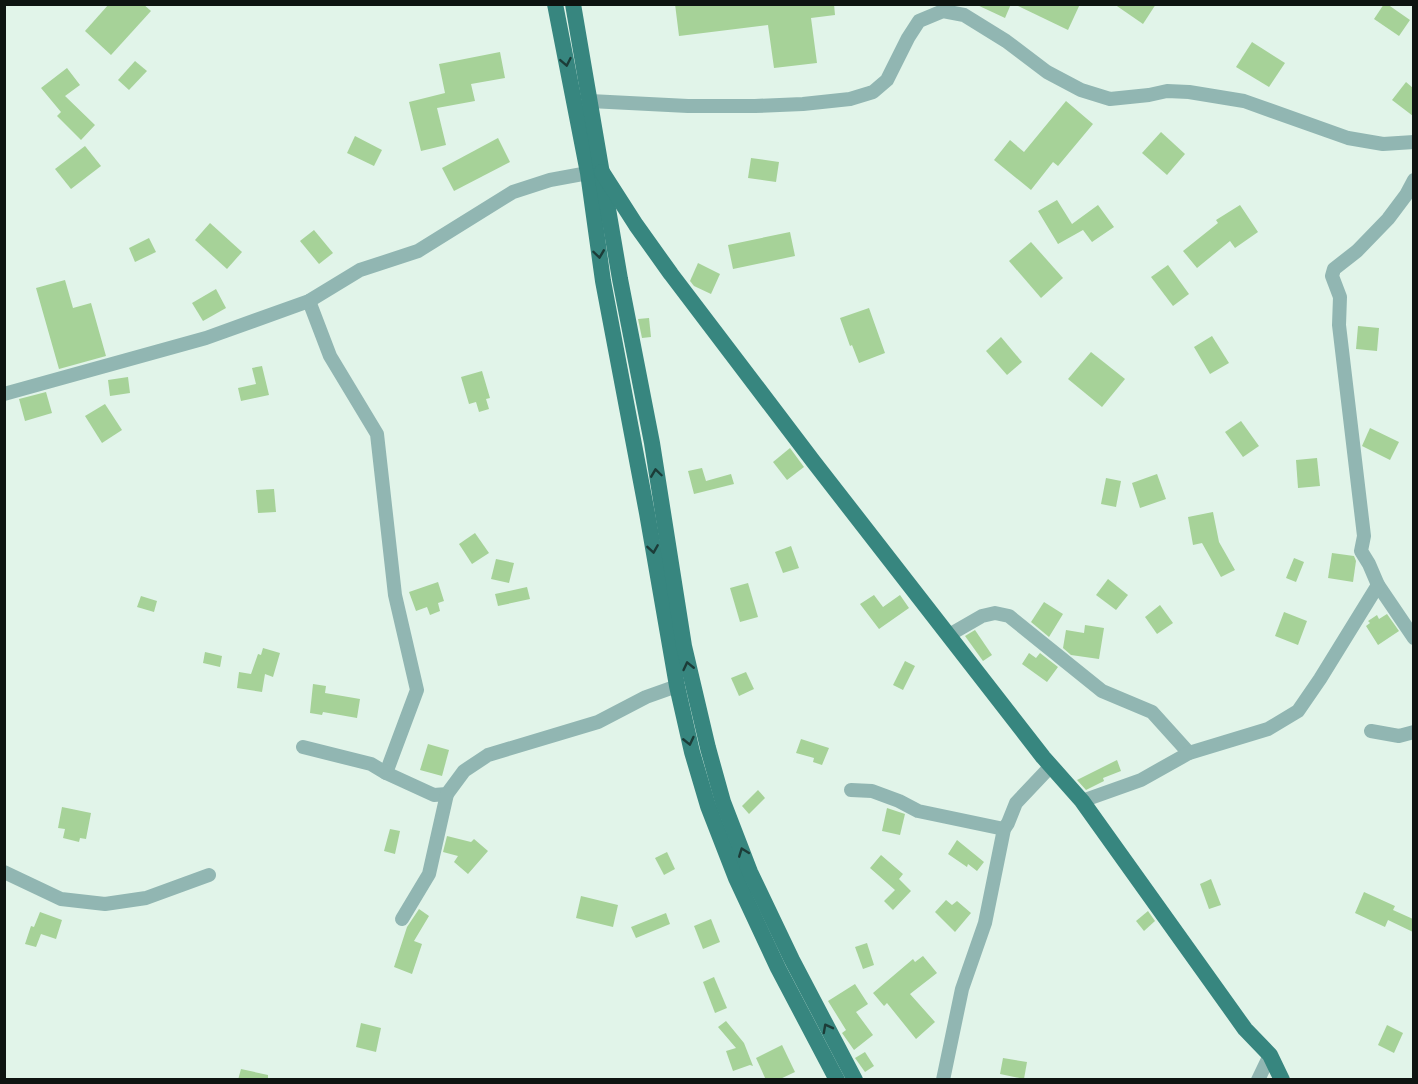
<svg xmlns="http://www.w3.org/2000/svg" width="1418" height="1084" font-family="Cabin,sans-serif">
<rect width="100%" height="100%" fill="#e1f4e9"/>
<g fill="#a6d298">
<path d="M109,4h34l8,7 -40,44 -26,-24z"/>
<path d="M675,4h159l1,11 -24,3 6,45 -43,5 -6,-43 -89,11z"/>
<path d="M975,4h36l-6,14z"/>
<path d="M1014,4h66l-12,26z"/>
<path d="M1114,4h42l-13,20z"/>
<path d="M1384,4h3l23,16 -11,16 -25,-17z"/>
<path d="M1252,42l33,21 -16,24 -33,-20z"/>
<path d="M500,52l5,26 -34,6 4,17 -38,7 9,37 -25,6 -12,-49 36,-9 -6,-29z"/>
<path d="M135,61l12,10 -18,19 -11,-10z"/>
<path d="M67,68l13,17 -15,11 30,29 -14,15 -24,-24 4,-4 -20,-24z"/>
<path d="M1406,82l7,6v28l-21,-16z"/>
<path d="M1066,101l27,23 -35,42 -5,-4 -22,28 -37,-30 16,-20 14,12z"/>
<path d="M1161,132l24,22 -18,21 -25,-22z"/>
<path d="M355,136l27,14 -8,16 -27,-13z"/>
<path d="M498,138l12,24 -56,29 -12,-23z"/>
<path d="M85,146l16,20 -30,23 -16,-20z"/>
<path d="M751,158l28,4 -3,20 -28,-4z"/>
<path d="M1057,200l15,24 26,-19 16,22 -22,15 -9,-12 -25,14 -20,-33z"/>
<path d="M1240,205l18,27 -23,16 -5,-7 -33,27 -14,-17 35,-28 -2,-3z"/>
<path d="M210,223l32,29 -15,17 -32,-29z"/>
<path d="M314,230l19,23 -14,11 -19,-23z"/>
<path d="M790,232l5,24 -62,13 -5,-24z"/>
<path d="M149,238l7,14 -21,10 -6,-14z"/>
<path d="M1031,242l32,36 -22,20 -32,-37z"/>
<path d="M698,263l22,11 -9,20 -17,-8 -4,-5z"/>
<path d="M1168,265l21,29 -16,12 -22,-29z"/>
<path d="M65,280l8,28 18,-5 15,53 -47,13 -23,-81z"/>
<path d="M216,289l10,19 -23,13 -11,-18z"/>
<path d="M869,308l16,45 -26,10 -7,-18 -2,1 -10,-28z"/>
<path d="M649,318l2,19 -9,1 -4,-19z"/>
<path d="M1358,326l21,2 -2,23 -21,-2z"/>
<path d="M1212,336l17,27 -19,11 -16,-27z"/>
<path d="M1001,337l21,25 -15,13 -21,-24z"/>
<path d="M1091,352l34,27 -23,28 -34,-28z"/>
<path d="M262,366l7,29 -28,6 -3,-13 18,-4 -4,-16z"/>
<path d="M482,371l8,27 -4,1 3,10 -10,3 -3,-10 -7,2 -8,-27z"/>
<path d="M128,377l2,16 -20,3 -2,-16z"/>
<path d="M46,392l6,21 -27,8 -6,-22z"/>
<path d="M105,404l17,26 -20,13 -17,-27z"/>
<path d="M1241,421l18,25 -16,11 -18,-25z"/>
<path d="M1370,428l29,14 -9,18 -28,-14z"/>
<path d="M790,448l14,19 -17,13 -14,-18z"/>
<path d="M1317,458l3,28 -22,2 -2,-28z"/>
<path d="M702,468l4,13 25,-7 3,10 -40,10 -6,-23z"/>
<path d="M1157,474l9,25 -26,9 -8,-25z"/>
<path d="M1106,478l15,3 -5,26 -15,-3z"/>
<path d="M274,489l2,23 -18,1 -2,-23z"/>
<path d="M1213,512l6,30 16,28 -14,7 -19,-34 -9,2 -5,-28z"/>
<path d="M475,533l14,20 -17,11 -13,-20z"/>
<path d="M791,546l8,22 -16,5 -8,-21z"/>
<path d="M1332,553l22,3 2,5 -3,21 -25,-4z"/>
<path d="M1294,558l10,4 -8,20 -10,-4z"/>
<path d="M496,559l18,4 -5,20 -18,-4z"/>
<path d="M1108,579l20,16 -12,15 -20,-15z"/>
<path d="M438,582l6,19 -6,2 2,8 -10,4 -3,-8 -11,4 -7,-19z"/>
<path d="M748,583l10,34 -18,5 -10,-34z"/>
<path d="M527,587l3,12 -32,7 -3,-12z"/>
<path d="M874,595l9,12 17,-12 9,13 -30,21 -19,-25z"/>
<path d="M141,596l16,5 -3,11 -17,-5z"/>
<path d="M1044,602l19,12 -14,23 -18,-15z"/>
<path d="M1160,605l13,18 -16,11 -12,-17z"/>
<path d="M1284,612l23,9 -9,24 -23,-9z"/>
<path d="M1387,614l12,17 -21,14 -12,-19 4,-3 -2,-2 9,-6 2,4z"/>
<path d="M1085,625l19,3 -5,31 -28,-4 -8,-7 3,-18 18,3z"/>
<path d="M975,630l17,25 -9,6 -18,-25z"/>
<path d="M263,648l17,5 -7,24 -8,-3 -3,18 -25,-4 2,-16 12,2 7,-20 3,1z"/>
<path d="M205,652l17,4 -2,11 -17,-4z"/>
<path d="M1029,653l7,5 4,-5 18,14 -11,15 -25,-18z"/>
<path d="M905,661l10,5 -12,24 -10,-5z"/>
<path d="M746,672l8,17 -15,7 -8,-18z"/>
<path d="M313,684l13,2 -1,7 35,6 -3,19 -34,-6 -1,3 -12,-2z"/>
<path d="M801,739l28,9 -7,17 -9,-3 1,-4 -18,-5z"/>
<path d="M428,744l21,6 -7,26 -22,-6z"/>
<path d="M1117,760l4,11 -18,7 1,3 -18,9 -9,-10z"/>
<path d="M758,790l7,8 -16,16 -7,-8z"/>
<path d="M62,807l29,6 -5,26 -6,-1 -1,4 -16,-4 2,-9 -7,-1z"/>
<path d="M887,808l18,6 -5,21 -18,-4z"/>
<path d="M390,829l10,2 -5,23 -11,-3z"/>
<path d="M447,836l24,6 3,-3 14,12 -20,23 -14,-12 4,-6 -15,-4z"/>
<path d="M957,840l27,22 -7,9 -9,-7 -1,3 -19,-13z"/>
<path d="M667,852l8,17 -11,6 -9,-17z"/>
<path d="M881,855l22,19 -4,5 12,12 -18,19 -9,-9 11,-11 -25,-22z"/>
<path d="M1211,879l10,26 -12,4 -9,-25z"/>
<path d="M1364,892l31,14 -2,4 20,9v13l-25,-12 -3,7 -30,-14z"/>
<path d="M581,896l37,9 -5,22 -37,-9z"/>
<path d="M946,900l6,5 5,-4 14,12 -16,19 -20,-20z"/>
<path d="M419,909l10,7 -15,25 8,3 -10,30 -18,-7 13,-40z"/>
<path d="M1148,911l7,10 -11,10 -8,-10z"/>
<path d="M40,912l22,8 -6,19 -15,-5 -5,13 -11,-3 6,-18 3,1z"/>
<path d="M666,913l4,11 -34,14 -5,-11z"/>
<path d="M711,919l9,23 -17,7 -9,-23z"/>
<path d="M867,943l7,22 -11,4 -8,-22z"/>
<path d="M923,956l14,17 -27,21 25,28 -19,17 -29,-36 -3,3 -11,-13 40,-34 2,3z"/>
<path d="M714,977l13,31 -12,5 -12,-31z"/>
<path d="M855,984l13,20 -12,8 17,23 -19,15 -12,-17 4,-3 -18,-29z"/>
<path d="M726,1021l18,22 9,23 -3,-1 -17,6 -7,-20 10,-3 -18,-21z"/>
<path d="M361,1023l20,5 -5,24 -20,-5z"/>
<path d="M1387,1025l16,8 -9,20 -16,-8z"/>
<path d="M782,1045l13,27 -17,8h-12l-10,-22z"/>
<path d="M865,1052l9,14 -9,6 -10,-14z"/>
<path d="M1003,1058l24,4 -3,17 -24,-5z"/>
<path d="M241,1069l27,6v5h-30z"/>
</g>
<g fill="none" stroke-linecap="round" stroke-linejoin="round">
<g stroke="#91b6b2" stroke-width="14">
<path d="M590,101l98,5h67l48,-2 47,-5 23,-7 14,-12 21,-42 11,-17 24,-10 21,4 42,26 41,31 34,18 29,9 39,-4 18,-4 22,1 55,9 104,37 35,6 31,-2"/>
<path d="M309,301l21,55 47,78 18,161 22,95 -31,83"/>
<path d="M4,394l202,-56 103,-37 51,-31 58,-19 95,-59 37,-12 38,-7"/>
<path d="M1378,585l36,53"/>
<path d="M949,635l33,-19 13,-3 14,3 93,75 50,21 37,41"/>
<path d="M1371,731l28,5 15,-4"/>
<path d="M303,747l68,17 15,9 48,22 13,-1 17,-23 24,-16 110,-33 48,-25 31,-11"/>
<path d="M851,790l21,1 27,10 19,10 86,18"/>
<path d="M1082,801l59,-21 48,-27 79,-24 30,-18 22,-32 58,-94 -9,-21 -8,-13 3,-15 -25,-211 1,-28 -8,-21 2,-7 23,-18 31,-32 18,-24 8,-15"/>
<path d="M4,872l57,27 44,5 41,-6 63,-23"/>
<path d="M402,919l27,-45 18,-80"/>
<path d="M943,1080l19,-91 23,-66 19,-94 4,-6 8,-20 35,-37"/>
<path d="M1258,1080l12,-25"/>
</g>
<g stroke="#37867f" stroke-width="16">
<path d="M555,4l33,169 15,108 44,232 30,173 15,66 16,54 28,72 42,90 59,112"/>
<path d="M573,4l47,275 32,164 32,203 24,102 15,54 27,70 42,88 63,120"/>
<path d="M602,172l34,53 35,49 142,187 230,296 39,44 163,228 25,26 12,25"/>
</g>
</g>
<defs><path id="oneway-chevron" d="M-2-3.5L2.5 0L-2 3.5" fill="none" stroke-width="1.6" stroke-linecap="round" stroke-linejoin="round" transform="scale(1.5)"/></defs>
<g stroke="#1c3c38">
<use href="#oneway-chevron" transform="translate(566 62) rotate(79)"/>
<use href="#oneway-chevron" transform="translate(599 254) rotate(82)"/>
<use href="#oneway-chevron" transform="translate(656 473) rotate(-98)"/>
<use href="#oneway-chevron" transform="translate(653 549) rotate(81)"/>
<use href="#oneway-chevron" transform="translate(688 666) rotate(-103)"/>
<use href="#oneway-chevron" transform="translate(689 741) rotate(77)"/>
<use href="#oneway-chevron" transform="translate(743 852) rotate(-111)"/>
<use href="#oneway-chevron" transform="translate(827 1028) rotate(-118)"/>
</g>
<rect width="1418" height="1084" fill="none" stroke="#0e1411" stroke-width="12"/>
</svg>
